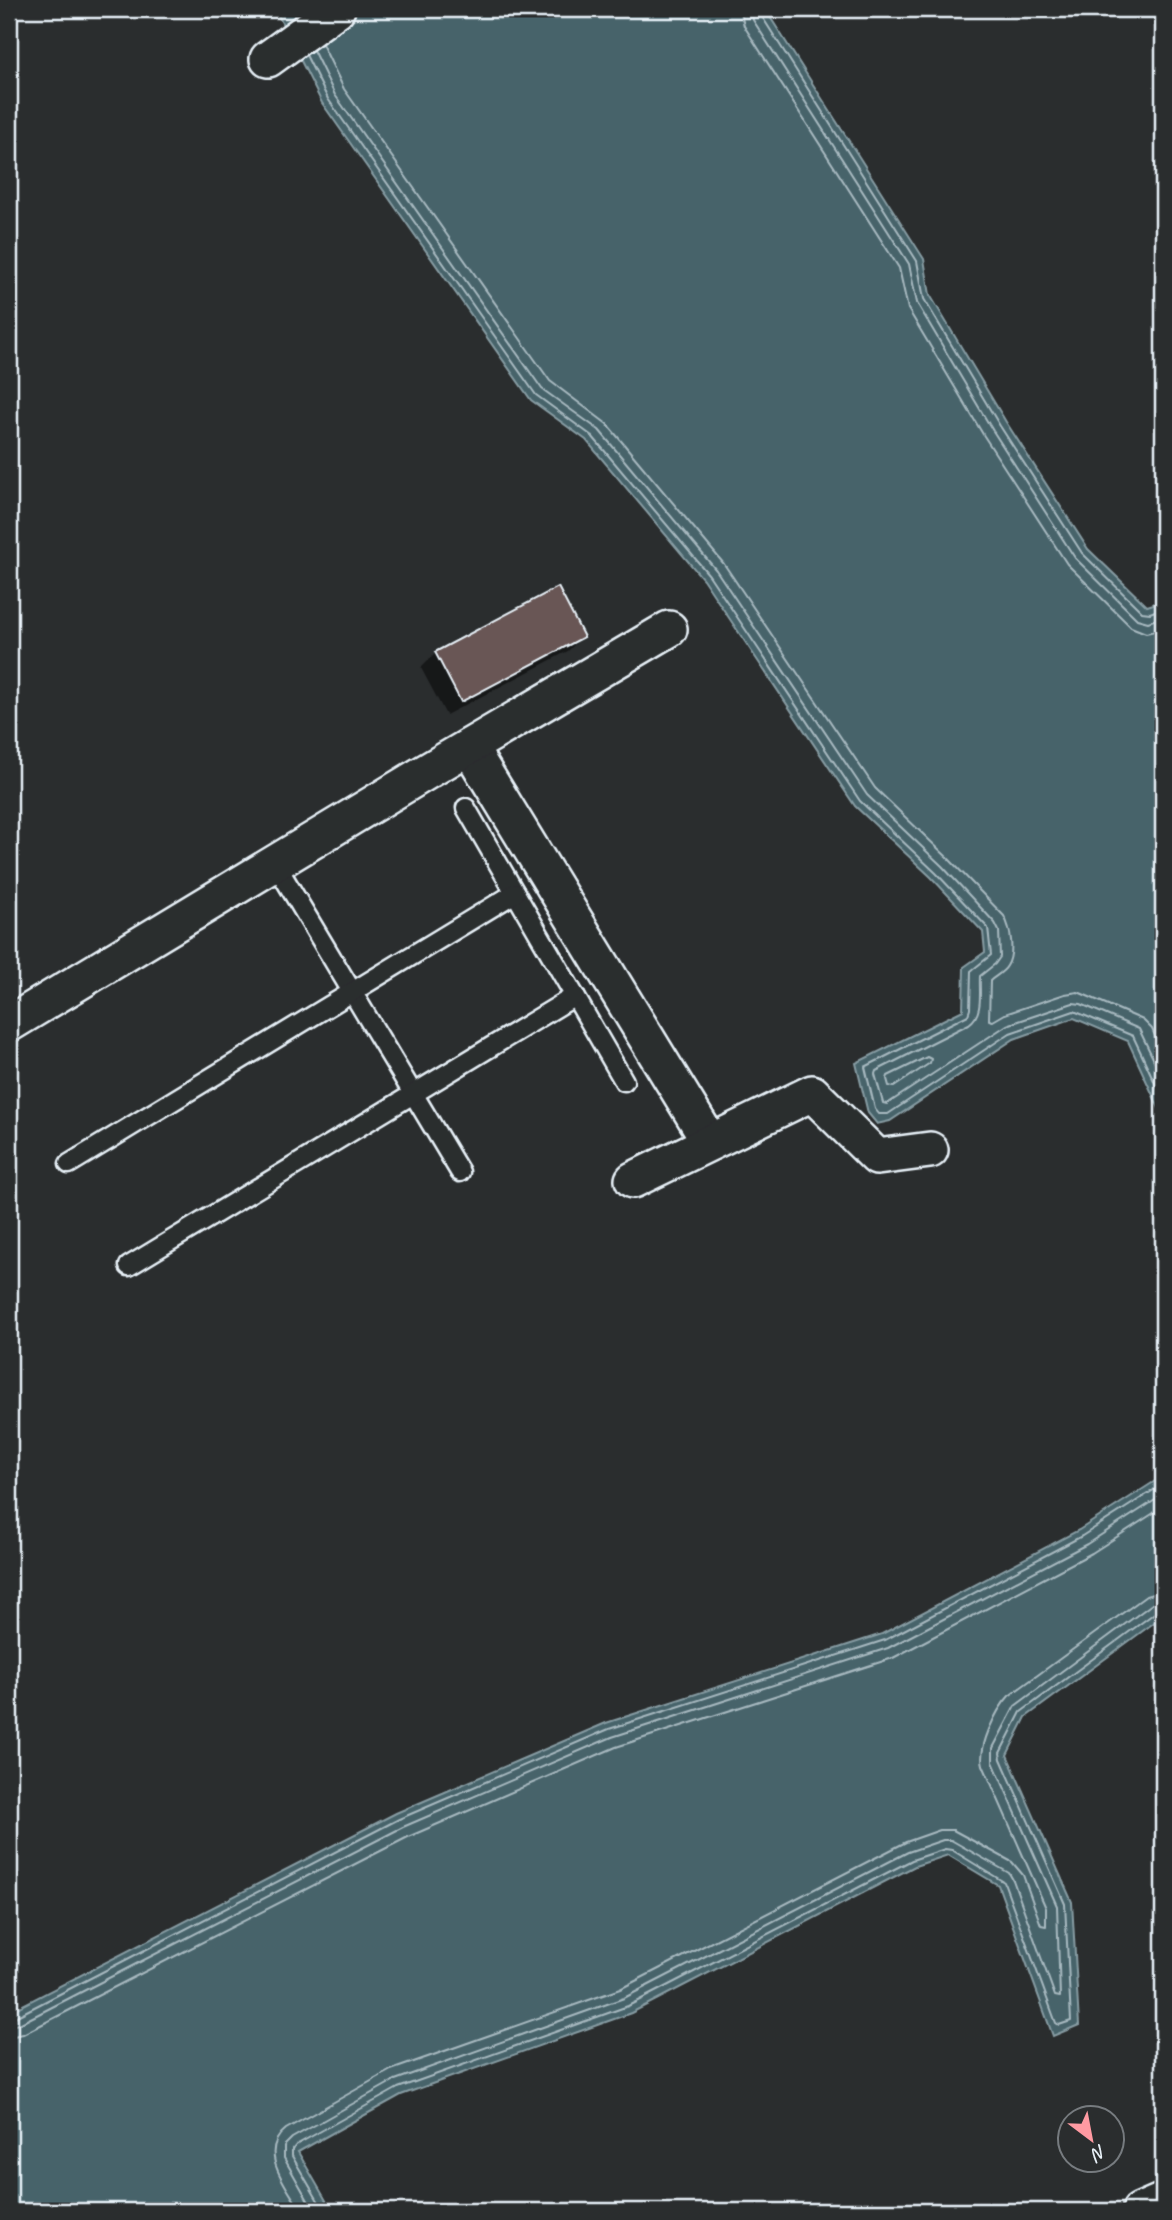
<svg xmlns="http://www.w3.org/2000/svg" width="1172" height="2220" font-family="Caveat,sans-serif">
<rect width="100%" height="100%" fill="#2a2d2e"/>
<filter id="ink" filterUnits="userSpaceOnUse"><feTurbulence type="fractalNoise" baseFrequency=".0143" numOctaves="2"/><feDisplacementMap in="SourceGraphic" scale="14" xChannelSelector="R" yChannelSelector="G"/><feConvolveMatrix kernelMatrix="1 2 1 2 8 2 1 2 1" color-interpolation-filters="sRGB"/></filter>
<g filter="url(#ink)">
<g fill="#47646b" stroke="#879ca3" stroke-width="2">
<path d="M275,9h490l159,250 6,36 76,127 82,127 59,57 16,-5v516l-35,-76 -54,-23 -60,21 -124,82 -13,3 -9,-11 -12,-50 107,-53 1,-43 21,-15 -2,-20 -52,-55 -76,-71 -152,-227 -117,-139 -55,-40 -209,-297z"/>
<path d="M1163,1476v140l-137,101 -19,38 65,147 7,123 -26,11 -55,-151 -50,-30 -33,11 -284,147 -230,82 -103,57 34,59h-46l-20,-3 -8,3h-249v-199l387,-199 210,-90 276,-89 197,-104z"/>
</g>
<path fill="#0007" d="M582,637l-14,14 -122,64 -25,-47 15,-15z"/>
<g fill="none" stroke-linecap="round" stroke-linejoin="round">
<g stroke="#a8b9c0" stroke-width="2">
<path d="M740,9l4,17 155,242 9,41 76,127 83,128 64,63 15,6 17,-4"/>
<path d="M751,9l2,11 156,244 8,39 76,128 82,127 62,61 11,3 15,-5"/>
<path d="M760,9l1,6 156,246 7,38 76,127 82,127 60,59 8,1 13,-5"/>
<path d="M322,44l22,45 206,292 57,43 117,140 151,224 74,71 55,57c7,13 11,37 3,50 -4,7 -12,10 -17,15l-1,39 4,1 12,-7 60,-20 13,-2 65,28 9,9 11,25"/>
<path d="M313,50l22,45 207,294 57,41 117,140 151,225 75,71 53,57 4,8 1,26 -5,7 -15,12c-1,16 4,38 -11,48l-93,47 -1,3 8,29 4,1 120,-79 66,-22 8,1 58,25 24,50"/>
<path d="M306,55l22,44 208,296 56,41 117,139 151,226 76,72 52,55 3,27 -20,16 -1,38 -2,6 -103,52 10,42 4,5h9l122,-81 64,-22 59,25 30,64"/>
<path d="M927,1057l4,2 -1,4 -36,24 -5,-1 -2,-7 1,-3z"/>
<path d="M9,2017h6l384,-198 210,-90 276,-89 197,-104 81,-52"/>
<path d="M9,2026l10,-2 384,-197 209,-90 276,-89 199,-104 76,-49"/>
<path d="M9,2037l14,-3 385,-197 208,-90 277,-89 199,-105 71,-46"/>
<path d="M301,2211c-13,-23 -45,-59 -15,-82l105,-59 229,-81 286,-147 34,-12h13l59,32 11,13 18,50 5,1v-18l-63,-143c-5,-18 13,-55 26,-69l137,-100 17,-5"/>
<path d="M314,2211l-30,-53v-12l8,-8 103,-58 229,-82 284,-146 35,-12h8l58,33 4,7 42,116 5,1 -3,-91 -64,-144v-14l22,-42 137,-102 11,-2"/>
<path d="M324,2211l-32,-55v-6l4,-5 102,-57 230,-82 284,-146 33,-11 7,1 52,32 52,141 3,2 12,-4 -6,-117 -64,-145 -1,-6 21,-41 135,-100 7,-2"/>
</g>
</g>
<path fill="#695654" stroke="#e8f1f8" stroke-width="2" d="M558,587l26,50 -123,65 -26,-50z"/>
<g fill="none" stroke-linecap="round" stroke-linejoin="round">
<defs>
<g id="service">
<path d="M466,808l158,273"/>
<path d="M275,863l185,309"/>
<path d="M69,1164l446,-271"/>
<path d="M129,1266l446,-270"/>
</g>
<g id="minor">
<path d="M268,59l69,-50"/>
<path d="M469,747l241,395"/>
<path d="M9,1024l417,-252 243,-143"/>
<path d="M633,1180l179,-87 65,64 53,-7"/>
<path d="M1140,2211l23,-10"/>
</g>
</defs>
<use href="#service" stroke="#e8f1f8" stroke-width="23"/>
<use href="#minor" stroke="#e8f1f8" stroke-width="40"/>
<use href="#service" stroke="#2a2d2e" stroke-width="18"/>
<use href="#minor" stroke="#2a2d2e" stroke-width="35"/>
</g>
</g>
<rect width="1172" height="2220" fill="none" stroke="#2a2d2e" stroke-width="35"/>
<rect x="18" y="18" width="1137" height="2185" fill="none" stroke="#e8f1f8" stroke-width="2.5" filter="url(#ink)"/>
<g transform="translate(1091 2139) rotate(148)"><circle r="33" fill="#2a2d2e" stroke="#767b7f" stroke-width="2"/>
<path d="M0-5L12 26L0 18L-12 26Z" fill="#ff9aa2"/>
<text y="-10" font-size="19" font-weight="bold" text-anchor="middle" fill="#e8f1f8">N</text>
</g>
</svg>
